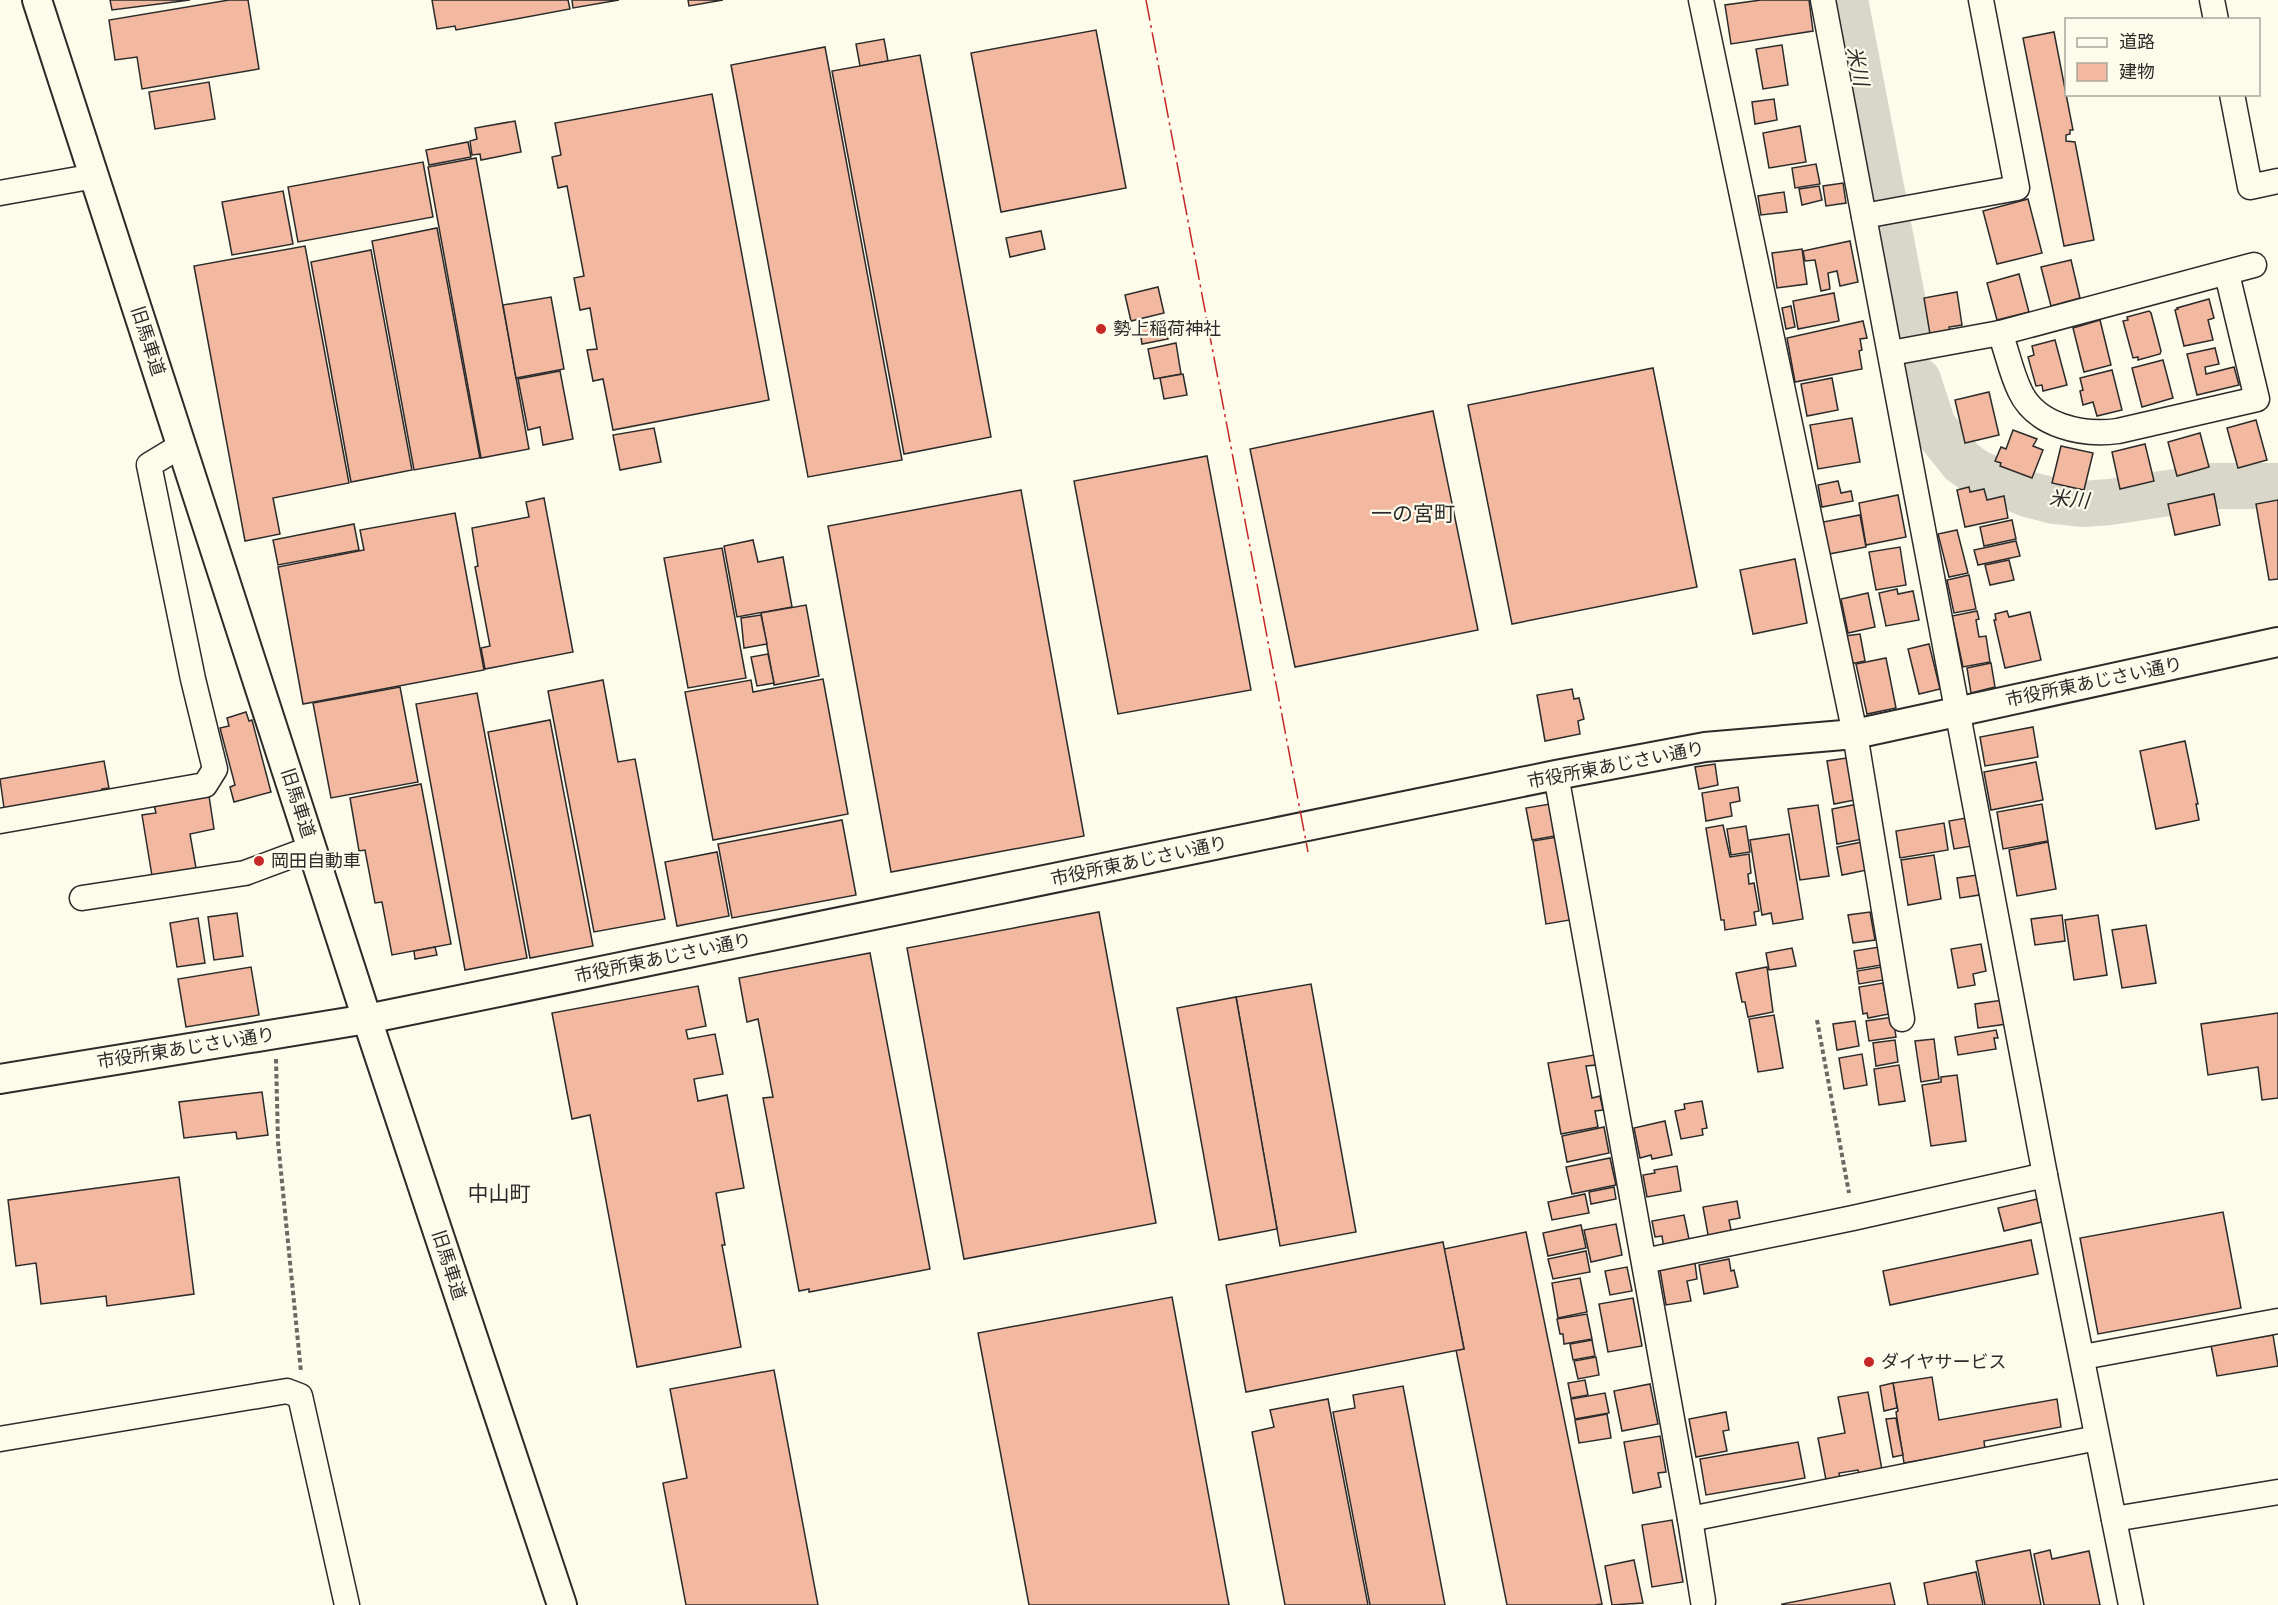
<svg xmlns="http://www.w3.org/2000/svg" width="2278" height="1605" font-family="'Fira Sans','Noto Sans JP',sans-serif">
<rect width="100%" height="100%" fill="#fdfbea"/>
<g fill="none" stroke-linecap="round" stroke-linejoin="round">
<g stroke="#d8d7c9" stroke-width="46">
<path d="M1845,0l39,203"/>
<path d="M1888,224l20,105"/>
<path d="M1918,380l15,46 29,36 14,10 51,22 27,7 28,3 28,-2 104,-16h64"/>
</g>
</g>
<g fill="#f2b8a0" stroke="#2b2b2b" stroke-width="1.5">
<path d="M110,0h80l-78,10z"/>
<path d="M229,0h19l11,69 -117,20 -5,-32 -22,3 -6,-40z"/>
<path d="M432,0h136l2,9 -114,21 -1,-4 -18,3z"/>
<path d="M572,0h47l-46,8z"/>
<path d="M688,0h35l-34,6z"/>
<path d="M1761,0h48l4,31 -82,13 -6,-39z"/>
<path d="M1096,30l30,158 -125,24 -30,-159z"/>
<path d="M2054,32l19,98h-3v4l-4,1v6l9,1 19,98 -30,6 -41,-208z"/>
<path d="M884,39l4,22 -28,5 -4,-22z"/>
<path d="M1782,45l6,40 -25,4 -7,-40z"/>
<path d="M825,47l77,413 -94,17 -77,-412z"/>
<path d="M920,55l71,382 -87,17 -72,-383z"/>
<path d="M209,82l6,37 -60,10 -6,-37z"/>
<path d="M712,94l57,306 -156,30 -10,-51 -10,2 -6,-31 10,-1 -7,-41 -10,2 -6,-32 10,-2 -17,-90 -9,2 -6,-31 9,-2 -6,-32z"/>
<path d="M1774,99l3,21 -22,4 -3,-22z"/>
<path d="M515,121l6,31 -40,8 -1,-6 -8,1 -2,-14 7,-2 -2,-11z"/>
<path d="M1800,126l6,36 -37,6 -6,-35z"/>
<path d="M468,142l3,15 -42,8 -3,-15z"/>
<path d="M476,158l53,291 -48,9 -53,-291z"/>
<path d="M423,162l10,55 -135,25 -10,-55z"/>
<path d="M1816,164l4,20 -25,4 -3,-20z"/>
<path d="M1843,183l3,20 -20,3 -3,-20z"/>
<path d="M1819,186l3,14 -20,5 -3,-16z"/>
<path d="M283,191l10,53 -61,11 -10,-53z"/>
<path d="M1784,192l3,20 -26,3 -3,-19z"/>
<path d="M2028,199l14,54 -45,11 -14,-53z"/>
<path d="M437,228l43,230 -66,12 -42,-229z"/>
<path d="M1041,231l4,18 -35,8 -4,-19z"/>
<path d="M1850,241l8,41 -18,4 -3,-15 -9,2 2,16 -9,2 -6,-31 -10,1 -2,-10z"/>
<path d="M305,246l44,237 -76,15 7,36 -35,7 -51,-275z"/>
<path d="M1802,249l5,35 -30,4 -5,-35z"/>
<path d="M371,250l41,220 -61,12 -40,-220z"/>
<path d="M2071,260l9,38 -29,8 -10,-39z"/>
<path d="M2019,274l10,38 -32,8 -10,-37z"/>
<path d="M1158,287l6,26 -33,8 -6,-26z"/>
<path d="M1957,292l5,33 -13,2 1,3 -20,4 -6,-36z"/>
<path d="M1834,293l5,28 -41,8 -5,-28z"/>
<path d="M551,297l13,72 -48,9 -13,-73z"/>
<path d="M2209,299l5,19 -6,2 5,20 -29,6 -9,-36 3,-1 -1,-1z"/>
<path d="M1791,306l4,21 -9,2 -4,-21z"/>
<path d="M2149,311l2,2 10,38 -1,3 -22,6v-3l-5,1 -10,-37 5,-1 -1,-3z"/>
<path d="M1164,319l4,20 -26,5 -3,-20z"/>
<path d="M2100,320l11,45 -27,7 -11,-44z"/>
<path d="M1863,321l4,17 -7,1 2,11 -3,1 3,18 -67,13 -8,-44z"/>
<path d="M2055,340l12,45 -24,6 -1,-6 -6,1 -8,-29 6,-2 -2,-9z"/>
<path d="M1176,343l5,31 -27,5 -6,-30z"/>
<path d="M2215,348l4,16 -14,3 1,7 28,-7 5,18 -42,10 -10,-41z"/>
<path d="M2163,360l10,38 -31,9 -10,-39z"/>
<path d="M1653,368l44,219 -185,37 -44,-219z"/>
<path d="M2112,370l10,40 -25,6 -4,-14 -10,3 -3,-14 3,-1 -3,-12z"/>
<path d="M560,371l13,68 -30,6 -3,-18 -12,3 -10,-51z"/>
<path d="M1183,374l4,21 -23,4 -4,-21z"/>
<path d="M1832,378l6,32 -31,6 -6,-32z"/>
<path d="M1989,392l10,43 -34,8 -10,-43z"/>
<path d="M1433,411l45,219 -183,37 -45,-218z"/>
<path d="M1852,418l8,44 -42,7 -8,-44z"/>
<path d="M2256,420l11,40 -29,8 -11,-40z"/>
<path d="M654,428l7,34 -41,8 -7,-35z"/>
<path d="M2013,430l24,9 -4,7 10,4 -11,28 -32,-12 1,-3 -6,-2 6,-14 5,2z"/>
<path d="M2200,433l9,34 -32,9 -9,-34z"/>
<path d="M2145,444l9,37 -34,8 -8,-37z"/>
<path d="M2061,446l32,7 -9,37 -32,-7z"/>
<path d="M1207,456l44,234 -133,24 -44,-233z"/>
<path d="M1838,481l3,12 10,-2 2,10 -31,6 -4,-22z"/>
<path d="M1969,487l1,5 14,-3 3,11 17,-4 4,22 -43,9 -8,-37z"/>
<path d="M1021,490l63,346 -193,36 -63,-346z"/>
<path d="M2214,494l6,31 -45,10 -7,-31z"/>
<path d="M1898,495l8,42 -40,8 -7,-42z"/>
<path d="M544,498l29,154 -88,17 -4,-21 9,-2 -15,-79 3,-1 -6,-38 57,-11 -3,-15z"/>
<path d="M2278,500v79l-9,1 -13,-76z"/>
<path d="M455,513l29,157 -181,34 -25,-137 86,-17 -4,-20z"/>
<path d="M1860,515l6,32 -37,7 -6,-32z"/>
<path d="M2012,520l4,19 -32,7 -4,-19z"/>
<path d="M354,524l5,26 -81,15 -5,-25z"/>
<path d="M1957,530l11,43 -19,4 -11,-43z"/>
<path d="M753,540l5,22 25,-5 9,50 -55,10 -13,-71z"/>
<path d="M2016,541l4,15 -42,9 -4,-15z"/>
<path d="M1900,547l6,38 -30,5 -7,-38z"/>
<path d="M722,548l24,130 -58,10 -24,-130z"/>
<path d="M1795,559l12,64 -54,11 -13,-64z"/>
<path d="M2009,560l5,20 -24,5 -5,-20z"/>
<path d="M1969,575l7,34 -22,4 -7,-33z"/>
<path d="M1897,589l1,5 15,-3 6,29 -33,6 -7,-33z"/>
<path d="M1868,593l7,34 -27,6 -7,-34z"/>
<path d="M806,605l13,71 -45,9 -13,-72z"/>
<path d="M1977,611l2,8 -3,1 3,17 7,-1 4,26 -27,5 -11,-51z"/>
<path d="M2007,611l2,6 21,-5 11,48 -36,8 -11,-48h2l-1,-6z"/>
<path d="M761,615l6,29 -23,4 -3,-30z"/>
<path d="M1860,634l5,27 -15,3 -5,-28z"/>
<path d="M1929,644l11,45 -21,5 -11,-45z"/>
<path d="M768,654l6,29 -17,3 -6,-29z"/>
<path d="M1886,658l10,50 -29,6 -11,-50z"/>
<path d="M1991,663l4,24 -24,6 -4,-25z"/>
<path d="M823,679l25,135 -135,26 -28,-148 66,-12 2,12z"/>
<path d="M603,680l15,82 17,-3 30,160 -71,13 -46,-241z"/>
<path d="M400,687l18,95 -87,16 -18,-95z"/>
<path d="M1572,689l2,10 5,-1 5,21 -6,2 2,13 -35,7 -8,-46z"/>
<path d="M477,693l50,265 -62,12 -49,-266z"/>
<path d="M246,712l3,9 3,-1 19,72 -37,10 -4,-15 5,-2 -15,-57 9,-2 -2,-8z"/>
<path d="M550,720l43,226 -63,12 -42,-226z"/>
<path d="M2033,727l5,30 -53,9 -5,-29z"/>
<path d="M2185,741l13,63h-2l3,16 -43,9 -16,-78z"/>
<path d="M1853,757l7,42 -26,5 -7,-43z"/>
<path d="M104,761l5,27 -7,1v3l-98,16 -4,-29z"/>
<path d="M2036,762l7,38 -52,10 -7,-38z"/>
<path d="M1715,764l3,21 -19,4 -4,-22z"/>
<path d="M421,784l30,160 -59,11 -10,-53 -7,1 -10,-53 -6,1 -9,-53z"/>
<path d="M1738,787l2,14 -10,2 2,13 -26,5 -4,-28z"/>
<path d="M209,796l5,33 -24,5 6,34 -44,8 -10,-61 14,-2 -2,-8z"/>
<path d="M1550,804l5,32 -23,4 -6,-32z"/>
<path d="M1858,804l5,35 -26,5 -5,-35z"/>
<path d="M2042,804l6,37 -45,8 -6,-37z"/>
<path d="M1818,805l11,71 -29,4 -12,-71z"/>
<path d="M1966,818l6,28 -18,3 -5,-28z"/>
<path d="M842,820l14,75 -124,23 -14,-74z"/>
<path d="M1944,823l4,27 -48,8 -4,-27z"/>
<path d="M1723,825l7,32 19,-3 2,19 -3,1 1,10 5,-1 5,28 -5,1 2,13 -31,5 -1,-10h-3l-15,-92z"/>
<path d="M1746,826l4,26 -19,3 -4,-26z"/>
<path d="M1789,834l14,85 -30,5 -2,-11 -9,2 -12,-75z"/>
<path d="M1557,837l13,83 -24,4 -13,-83z"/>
<path d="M1862,842l5,28 -25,5 -5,-28z"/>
<path d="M2048,842l8,47 -39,7 -8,-46z"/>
<path d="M717,852l12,64 -52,10 -12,-64z"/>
<path d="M1934,855l7,44 -33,6 -7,-45z"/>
<path d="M1977,875l2,20 -19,3 -3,-20z"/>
<path d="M1099,912l57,311 -192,36 -57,-311z"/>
<path d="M1870,912l5,28 -22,3 -5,-28z"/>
<path d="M237,913l6,43 -29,4 -6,-43z"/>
<path d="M2062,915l3,26 -30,4 -4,-26z"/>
<path d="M2098,915l9,60 -33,5 -9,-60z"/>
<path d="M198,918l7,45 -28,4 -7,-44z"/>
<path d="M2146,925l10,58 -34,5 -10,-58z"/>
<path d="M1981,944l5,27 -13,3 2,11 -17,3 -7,-39z"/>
<path d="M435,947l2,8 -22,4 -1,-8z"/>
<path d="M1879,947l3,18 -25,4 -3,-18z"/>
<path d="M1792,948l4,18 -27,4 -3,-17z"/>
<path d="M870,953l60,316 -121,23v-3l-10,2 -36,-193 10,-1 -15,-78 -11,3 -8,-44z"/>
<path d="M251,967l8,48 -73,12 -8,-48z"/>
<path d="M1767,967l6,45 -25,5 -3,-15h-3l-6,-29z"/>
<path d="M1881,967l2,13 -24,4 -2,-13z"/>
<path d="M1883,983l6,31 -21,4 -1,-5 -4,1 -4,-27z"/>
<path d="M1311,984l45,248 -76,14 -44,-249z"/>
<path d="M698,986l8,40 -20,4 2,9 27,-5 8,40 -29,5 4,22 29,-6 17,93 -28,5 9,52h-3l19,102 -104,20 -47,-252 -18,4 -20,-106z"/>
<path d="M1236,997l41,232 -58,11 -42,-232z"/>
<path d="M2003,1000l4,24 -29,4 -3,-24z"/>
<path d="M2278,1013v85l-16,2 -4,-33 -50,8 -7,-51z"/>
<path d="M1774,1015l9,53 -25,4 -9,-53z"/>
<path d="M1893,1017l3,20 -27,4 -3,-20z"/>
<path d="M1855,1021l4,25 -22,4 -4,-26z"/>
<path d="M1996,1030l2,8h-4l2,11 -38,6 -3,-18z"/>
<path d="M1934,1039l5,40 -18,3 -6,-41z"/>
<path d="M1895,1040l3,22 -22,4 -3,-23z"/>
<path d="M1862,1054l5,31 -23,4 -5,-31z"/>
<path d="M1594,1055l2,10 -10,1 6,32 8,-2 3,14 -8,1 3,16 -37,7 -13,-71z"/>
<path d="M1899,1065l6,36 -26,4 -5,-36z"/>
<path d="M1957,1075l9,66 -35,5 -9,-61 19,-3v-5z"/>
<path d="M262,1092l6,43 -31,4 -1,-7 -52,6 -5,-36z"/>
<path d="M1702,1101l5,27 -5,1 1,6 -22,4 -6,-28 10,-2 -1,-5z"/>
<path d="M1665,1121l7,34 -20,4 -1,-4 -11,3 -6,-30z"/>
<path d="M1604,1127l5,26 -42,9 -5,-26z"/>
<path d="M1610,1158l6,27 -44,9 -6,-27z"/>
<path d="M1677,1166l4,25 -34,6 -4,-22 12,-2 -1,-3z"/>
<path d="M179,1177l15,117 -87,12 -1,-10 -65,8 -5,-41 -20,3 -8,-66z"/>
<path d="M1614,1187l2,12 -25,5 -2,-12z"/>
<path d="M1585,1194l4,19 -37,7 -4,-18z"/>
<path d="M2037,1199l5,23 -38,9 -6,-23z"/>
<path d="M1737,1201l3,17 -11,2 3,15 -23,5 -6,-33z"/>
<path d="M2223,1212l18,96 -143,26 -18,-96z"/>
<path d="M1684,1215l6,29 -26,5 -2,-13 -7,1 -3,-16z"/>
<path d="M1616,1224l6,31 -31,7 -7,-32z"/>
<path d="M1581,1225l5,23 -38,8 -5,-23z"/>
<path d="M1526,1232l76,372 -7,1h-88l-51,-255 8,-1 -20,-100z"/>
<path d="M2031,1240l7,34 -148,31 -7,-34z"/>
<path d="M1443,1242l21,107 -218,43 -20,-107z"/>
<path d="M1586,1251l4,21 -37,7 -5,-20z"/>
<path d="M1729,1259l2,12 3,-1 4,17 -34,7 -5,-29z"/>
<path d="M1695,1263l2,16 -10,2 4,20 -25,4 -6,-35z"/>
<path d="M1627,1267l5,24 -22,4 -5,-24z"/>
<path d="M1580,1278l7,34 -29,6 -6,-35z"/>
<path d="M1172,1297l57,308h-200l-51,-272z"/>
<path d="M1633,1298l9,48 -34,6 -9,-48z"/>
<path d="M1587,1314l5,25 -28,5 -1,-10h-3l-3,-15z"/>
<path d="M2273,1335l5,31 -61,10 -6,-31z"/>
<path d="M1592,1340l3,16 -22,4 -3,-16z"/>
<path d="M1596,1357l3,18 -21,4 -4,-18z"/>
<path d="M774,1370l44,235h-132l-23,-122 24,-5 -17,-89z"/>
<path d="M1932,1377l7,43 118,-21 4,28 -77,14 1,8 -81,14 -8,-51 2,-1 -5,-28z"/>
<path d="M1585,1380l3,15 -17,3 -3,-15z"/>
<path d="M1893,1383l4,25 -13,3 -4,-25z"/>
<path d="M1650,1384l8,40 -36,7 -8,-40z"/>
<path d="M1403,1386l42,219h-75l-37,-193 22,-4 -2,-13z"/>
<path d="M1868,1392l14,78 -23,4 -1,-4 -19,3 1,5 -14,2 -8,-42 27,-5 -7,-36z"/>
<path d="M1605,1393l4,20 -34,6 -4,-20z"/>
<path d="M1328,1399l40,206h-83l-33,-173 22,-5 -4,-17z"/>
<path d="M1726,1412l3,18 -6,1 4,20 -31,6 -7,-38z"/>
<path d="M1607,1414l4,24 -32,5 -4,-23z"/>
<path d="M1896,1418l7,37 -10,2 -7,-38z"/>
<path d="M1660,1436l6,36 -8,1 3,14 -28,6 -9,-51z"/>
<path d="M1798,1442l7,36 -99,17 -6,-36z"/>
<path d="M1672,1520l11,62 -31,5 -10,-62z"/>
<path d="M2030,1550l11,55h-56l-9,-44z"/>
<path d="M2050,1550l2,9 37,-8 11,54h-56l-10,-51z"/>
<path d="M1634,1560l9,43 -31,2 -7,-39z"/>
<path d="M1976,1572l7,33h-55l-4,-22z"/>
<path d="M1890,1583l5,22h-113v-1z"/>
</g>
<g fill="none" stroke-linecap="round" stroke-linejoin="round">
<defs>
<g id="minor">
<path d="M1701,0l154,734 47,285"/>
<path d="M1823,0l222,1175 86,430"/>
<path d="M2212,0l4,20"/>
<path d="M2232,94l18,93 28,-6"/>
<path d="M0,193l95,-17"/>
<path d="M1864,216l153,-28 -36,-188"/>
<path d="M2000,333c7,18 11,40 20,58 16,35 63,45 98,40l139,-32 -30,-125"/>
<path d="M1891,353l109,-20 254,-68"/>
<path d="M1556,775l134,744 13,82"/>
<path d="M0,821l205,-36 10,-16 -22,-90 -44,-214 33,-20"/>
<path d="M82,898l163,-25 67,-25"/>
<path d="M1644,1261l209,-43 192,-43"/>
<path d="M2083,1357l195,-36"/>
<path d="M0,1439l287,-48 13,5 47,209"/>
<path d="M1690,1519l407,-81"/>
<path d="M2114,1519l164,-27"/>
</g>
<g id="tertiary">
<path d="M37,0l330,1019 195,586"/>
<path d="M0,1079l367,-60 1189,-244 149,-28 150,-13 423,-92"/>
</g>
</defs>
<use href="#minor" stroke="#2b2b2b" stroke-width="27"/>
<use href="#tertiary" stroke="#2b2b2b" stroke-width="32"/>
<g stroke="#6a6964" stroke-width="4" stroke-dasharray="4.5 3" stroke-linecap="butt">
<path d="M1817,1020l32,173"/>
<path d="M276,1059l2,83 23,230"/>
</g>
<use href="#minor" stroke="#fdfbea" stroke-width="24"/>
<use href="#tertiary" stroke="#fdfbea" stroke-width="28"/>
<path stroke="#c62828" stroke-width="1.5" stroke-dasharray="21 4.5 3 4.5" stroke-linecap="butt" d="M1146,0l162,852"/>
</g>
<g fill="#c62828" stroke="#fdfbea" stroke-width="2">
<circle cx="1101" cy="329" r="6"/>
<circle cx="259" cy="861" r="6"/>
<circle cx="1869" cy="1362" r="6"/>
</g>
<g text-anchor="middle" stroke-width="4.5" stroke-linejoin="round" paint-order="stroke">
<g font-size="18" fill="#2b2b2b" stroke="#fdfbea" text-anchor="start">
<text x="1113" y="335">勢上稲荷神社</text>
<text x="271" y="867">岡田自動車</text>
<text x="1881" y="1368">ダイヤサービス</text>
</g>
<g font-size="18" fill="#2b2b2b" stroke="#fdfbea">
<text transform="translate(148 341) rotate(72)" y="6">旧馬車道</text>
<text transform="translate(2094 682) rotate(-12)" y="6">市役所東あじさい通り</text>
<text transform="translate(1616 765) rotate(-11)" y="6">市役所東あじさい通り</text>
<text transform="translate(298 803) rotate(72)" y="6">旧馬車道</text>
<text transform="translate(1139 861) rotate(-12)" y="6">市役所東あじさい通り</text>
<text transform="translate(663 958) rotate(-12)" y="6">市役所東あじさい通り</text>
<text transform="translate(186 1048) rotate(-9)" y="6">市役所東あじさい通り</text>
<text transform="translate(449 1265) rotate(72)" y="6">旧馬車道</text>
</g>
<g font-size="20" font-style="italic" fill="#2b2b2b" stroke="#fdfbea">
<text transform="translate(1858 66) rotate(79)" y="7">米川</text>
<text transform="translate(2069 499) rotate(5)" y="7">米川</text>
</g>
<g font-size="21" fill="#2b2b2b" stroke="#fdfbea">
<text x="1413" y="521">一の宮町</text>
<text x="499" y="1201">中山町</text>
</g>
</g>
<rect x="2065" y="18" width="195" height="78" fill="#fdfbea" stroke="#a9a89e" stroke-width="1.5"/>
<rect x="2077" y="38" width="30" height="9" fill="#fdfbea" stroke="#a9a89e" stroke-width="1.5"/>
<text x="2119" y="48" font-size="18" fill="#2b2b2b">道路</text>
<rect x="2077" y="63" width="30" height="18" fill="#f2b8a0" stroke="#a9a89e" stroke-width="1.5"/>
<text x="2119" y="78" font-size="18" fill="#2b2b2b">建物</text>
</svg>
